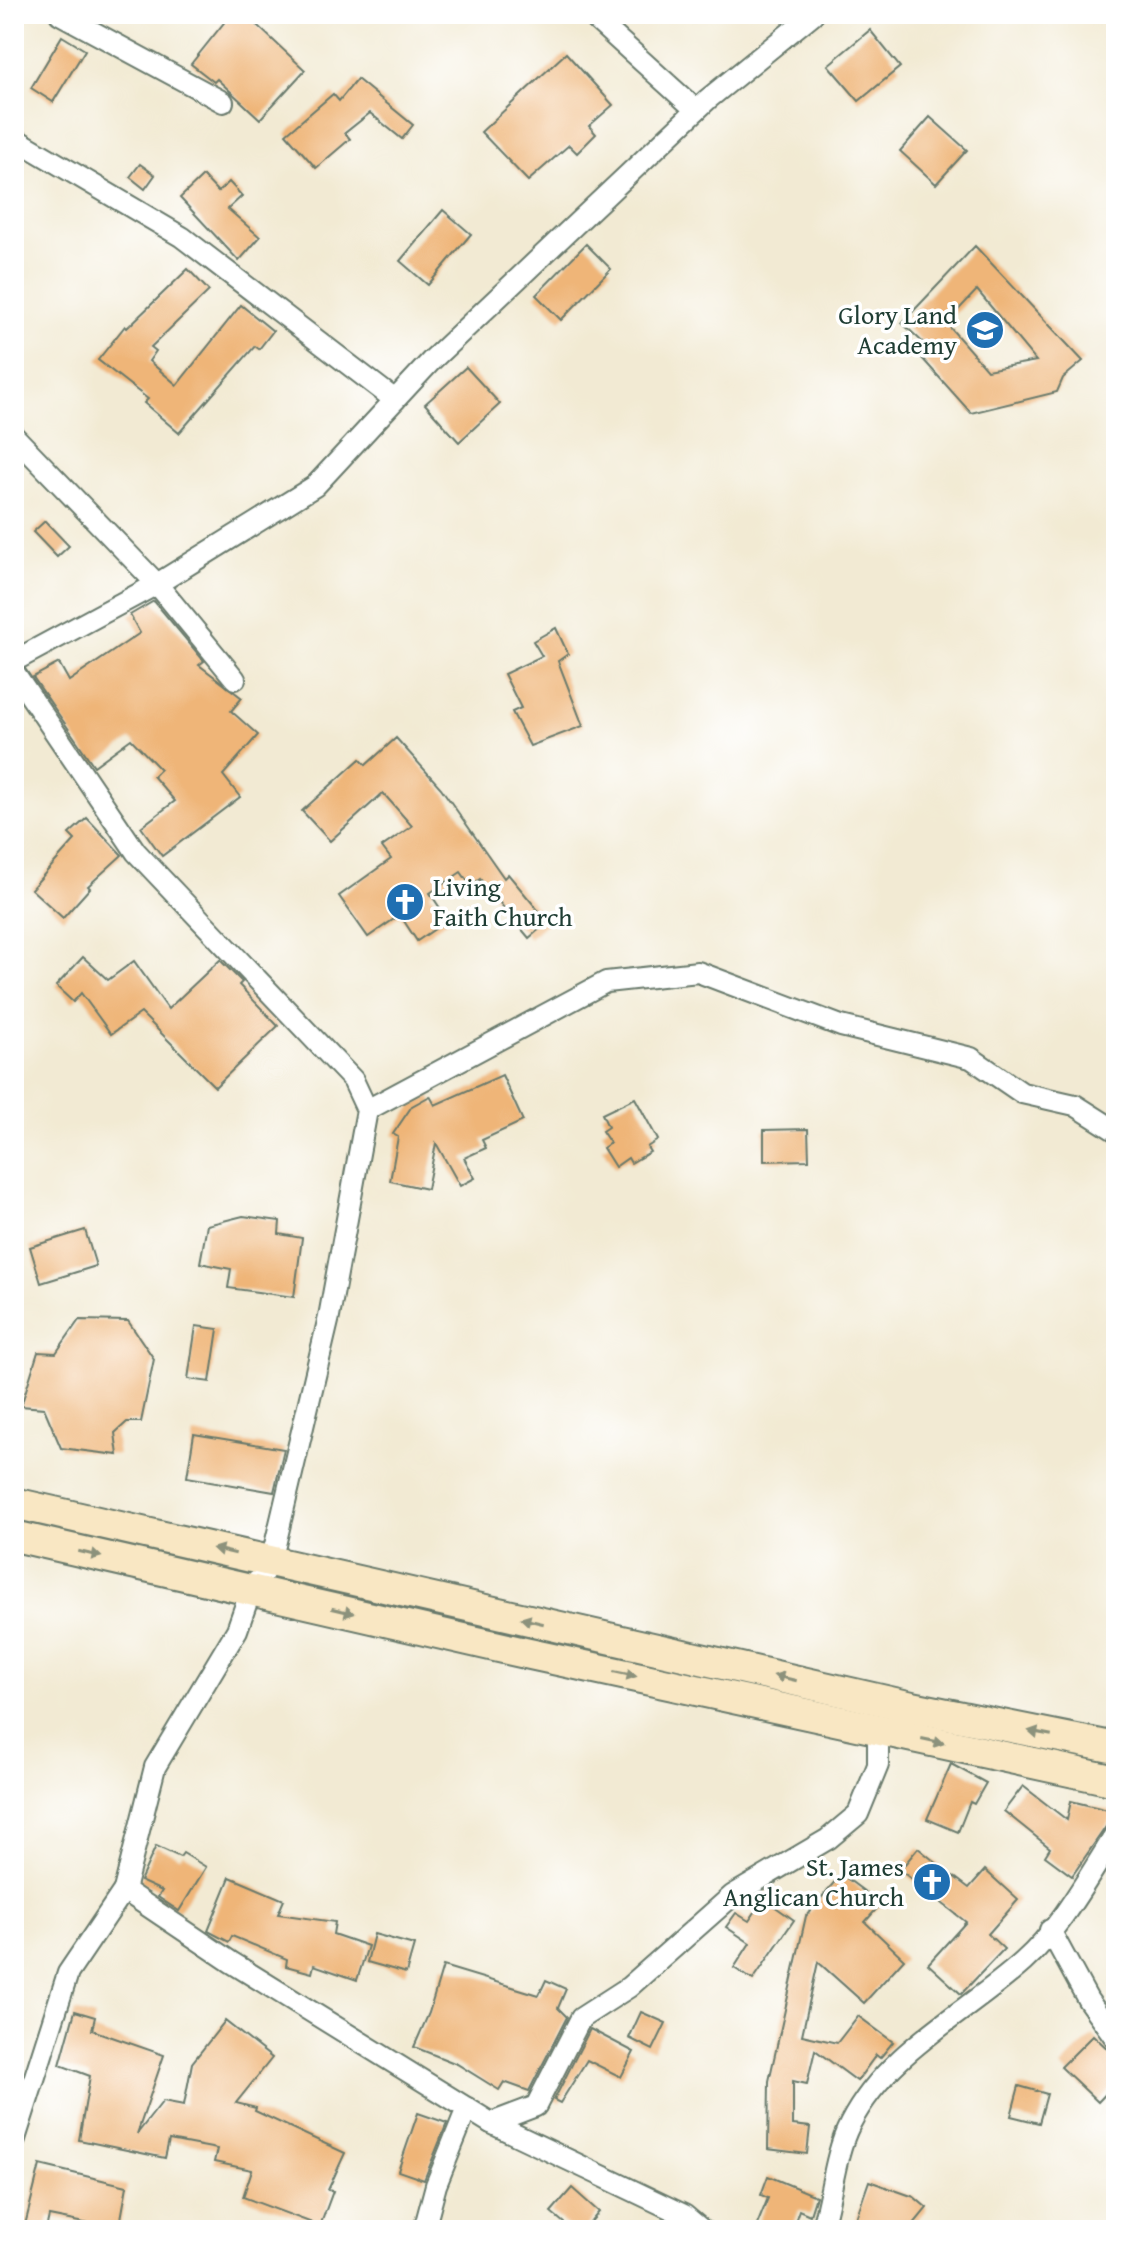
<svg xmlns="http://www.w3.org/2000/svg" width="1130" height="2244" font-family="'Gentium Book Plus',serif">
<rect width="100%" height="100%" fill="#fff"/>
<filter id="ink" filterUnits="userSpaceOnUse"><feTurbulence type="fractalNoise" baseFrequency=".0125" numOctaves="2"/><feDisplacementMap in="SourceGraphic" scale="16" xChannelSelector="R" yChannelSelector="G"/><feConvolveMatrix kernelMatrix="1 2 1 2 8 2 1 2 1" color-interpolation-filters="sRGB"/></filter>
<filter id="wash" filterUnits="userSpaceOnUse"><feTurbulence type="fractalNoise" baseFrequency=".006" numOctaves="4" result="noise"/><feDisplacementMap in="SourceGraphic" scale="32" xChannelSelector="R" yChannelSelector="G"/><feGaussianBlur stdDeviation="1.8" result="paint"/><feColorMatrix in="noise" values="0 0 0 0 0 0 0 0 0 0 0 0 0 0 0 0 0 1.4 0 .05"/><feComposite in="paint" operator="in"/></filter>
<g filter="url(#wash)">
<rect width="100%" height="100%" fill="#f2ead3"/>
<g id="blocks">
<g fill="#efb578" fill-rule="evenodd">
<path d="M231,14h14l60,56 -45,49 -43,-40 -3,3 -23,-18z"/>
<path d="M870,30l30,37 -41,34 -31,-36z"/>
<path d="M62,36l23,14 -32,52 -22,-14z"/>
<path d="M566,53l47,52 -24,21 7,8 -19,19 -8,-8 -41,36 -47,-49z"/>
<path d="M357,79l56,46 -11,14 -32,-26 -25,20 5,6 -34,29 -30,-34 47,-40 6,7z"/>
<path d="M930,117l37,33 -31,34 -36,-33z"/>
<path d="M140,164l15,11 -10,14 -15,-12z"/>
<path d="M203,176l15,16 11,-10 13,14 -14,13 32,28 -21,24 -59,-63z"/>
<path d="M443,210l28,24 -43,51 -28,-24z"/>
<path d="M586,244l25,25 -50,51 -25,-25z"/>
<path d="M975,246l108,115 -20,17 -6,14 -86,21 -50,-56 9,-8 -28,-26zM977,290l59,71 -49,9 -41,-47z"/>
<path d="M188,269l21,22 -58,56 5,4 -7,10 28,24 64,-80 32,26 -14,18 -4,-3 -76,87 -35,-30 4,-4 -50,-39 27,-34 2,2z"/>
<path d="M466,367l34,37 -41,38 -34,-38z"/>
<path d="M45,521l24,25 -12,11 -24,-25z"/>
<path d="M154,601l50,60 -5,4 43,33 -11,13 27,24 -35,40 17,22 -78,59 -21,-29 34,-26 -22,-25 7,-7 -29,-30 -37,27 -61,-89 26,-14 10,18 71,-48 -10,-18z"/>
<path d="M556,628l12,26 -10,7 25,65 -53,20 -18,-34 9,-4 -17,-34 38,-18 -9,-15z"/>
<path d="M396,738l45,50 63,90 4,-4 40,48 -19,16 -49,-59 -9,7 -10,-14 -31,21 18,27 -31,21 -17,-26 -32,22 -29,-41 52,-37 -9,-12 30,-21 -29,-33 -53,48 -28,-30 58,-52 6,6z"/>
<path d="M87,818l35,37 -34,31 2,2 -27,30 -32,-29 44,-49 -6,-6z"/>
<path d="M83,957l25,23 26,-19 34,48 52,-49 22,22 -3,3 39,41 -63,61 -74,-74 -30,21 -30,-41 -8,9 -17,-16z"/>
<path d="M502,1075l21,46 -41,19 4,8 -22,10 11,20 -15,8 -24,-43 -9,46 -37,-8 8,-44 -5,-3 19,-28 18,-10 5,9z"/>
<path d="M635,1098l23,42 -11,7 3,5 -19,11 -3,-5 -13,9 -12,-19 7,-5 -8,-12 6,-4 -6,-13z"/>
<path d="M808,1129l1,31 -45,1v-31z"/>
<path d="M243,1216l37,5 -1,13 23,4 -8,59 -66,-9 3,-19 -31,-6 7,-38z"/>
<path d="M85,1230l11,36 -55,17 -11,-36z"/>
<path d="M79,1320l49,1 26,38 -13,63h-14l-12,11 3,22 -57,-7 -17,-40 -23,-2 17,-54 18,1z"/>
<path d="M196,1326l22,3 -8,53 -22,-3z"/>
<path d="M194,1434l90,15 -10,43 -87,-15z"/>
<path d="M951,1764l35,19 -12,21 -4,-2 -12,30 -31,-13z"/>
<path d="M1023,1786l44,34 4,-19 45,11 -44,64 -27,-20 5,-8 -46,-37z"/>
<path d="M156,1846l24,11 3,-4 23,14 -27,44 -21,-14 4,-6 -22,-10z"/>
<path d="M918,1848l21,17 -5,10 13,9 6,-8 16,12 16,-18 33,30 -30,34 16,15 -43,45 -33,-30 38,-42 -66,-52z"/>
<path d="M841,1874l40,30 -16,18 39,37 -40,44 -46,-41 -16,73 35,8 21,-27 35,26 -13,16 -4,-3 -19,26 -42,-31 -8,34 -14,-3v44l17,2 -3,27 -39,-5 1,-68 37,-165z"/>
<path d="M230,1877l54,23 -6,14 57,8 -2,12 35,12 -11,34 -43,-15 -2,8 -26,-7 1,-7 -55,-23 -3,6 -21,-11z"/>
<path d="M764,1899l30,21 -41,60 -19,-12 16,-25 -24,-16 10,-14 13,8z"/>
<path d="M374,1934l40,11 -8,28 -39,-11z"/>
<path d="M443,1966l96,29 7,-15 20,9 -8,19 9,9 -38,74 -25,-9 -5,8 -42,-26 -43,-17 15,-34z"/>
<path d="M75,2011l20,6 -3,13 72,25 -27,79 26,-33 21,4 8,-42 33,-42 47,37 -36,45 20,5 -1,3 90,42 -17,37 5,1 -13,35 -77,-29 9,-27 -38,-8 3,-13 -48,-9 -4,18 -86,-18 11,-64 -30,-11z"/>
<path d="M641,2012l25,11 -13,27 -24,-12z"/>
<path d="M590,2029l44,23 -13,25 -34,-17 -27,43 -6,-3z"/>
<path d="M1093,2035l23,22v26l-18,19 -37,-35z"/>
<path d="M1019,2086l28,8 -8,29 -28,-7z"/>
<path d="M418,2113l29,10 -23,57 -26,-9z"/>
<path d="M40,2165l87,21 -8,44 -70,-14 -3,13 -21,-4z"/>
<path d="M768,2176l48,20 -6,19 -11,-5 -7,20h-37l13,-32 -7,-3z"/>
<path d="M869,2181l45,16 13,11 -18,22h-37l-18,-6z"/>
<path d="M572,2188l27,24 -15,18h-12l-21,-18z"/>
</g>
</g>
</g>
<g filter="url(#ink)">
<use href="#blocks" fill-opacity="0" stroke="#697a6c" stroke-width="2"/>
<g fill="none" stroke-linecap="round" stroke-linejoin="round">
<defs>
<g id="minor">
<path d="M60,14l163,88"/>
<path d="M590,14l106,96"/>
<path d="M14,138l168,99 213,163"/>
<path d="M14,436l143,148 78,95"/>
<path d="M14,661l143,-77 158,-98 117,-126 276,-261 105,-85"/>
<path d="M14,672l122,180 217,228 14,30 -38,207 -58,245 -20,28 -14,40 -82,137 -31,123 107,72 260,161 193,92 18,15"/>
<path d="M367,1110l239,-128 92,-10 143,54 130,32 51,35 53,12 41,26"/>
<path d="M1050,1930l38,70 28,39"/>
<path d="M491,2123l45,-17 45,-88 48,-31 104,-92 95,-56 30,-25 20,-49v-36"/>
<path d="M14,2142l54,-169 56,-83"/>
<path d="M424,2230l12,-45 31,-77"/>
<path d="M821,2230c11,-33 13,-75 29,-106 38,-74 114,-109 173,-162 38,-34 65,-85 93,-128"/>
</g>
<g id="secondary">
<path d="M14,1503l898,204 204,41"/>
<path d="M14,1536l511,117 591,128"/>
</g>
</defs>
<use href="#minor" stroke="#697a6c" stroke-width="24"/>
<use href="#secondary" stroke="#697a6c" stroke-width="34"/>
<use href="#minor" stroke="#fff" stroke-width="20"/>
<use href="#secondary" stroke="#f9e7c3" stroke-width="30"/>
</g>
<defs><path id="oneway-solid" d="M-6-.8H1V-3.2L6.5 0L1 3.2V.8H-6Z" transform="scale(2)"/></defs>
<g fill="#8c927c">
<use href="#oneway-solid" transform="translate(224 1551) rotate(-167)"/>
<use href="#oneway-solid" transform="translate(90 1554) rotate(13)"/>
<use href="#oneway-solid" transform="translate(343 1611) rotate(13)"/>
<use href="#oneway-solid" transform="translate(532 1621) rotate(-167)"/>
<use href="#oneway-solid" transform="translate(625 1674) rotate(12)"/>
<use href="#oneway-solid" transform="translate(785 1678) rotate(-167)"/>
<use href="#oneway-solid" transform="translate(1040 1733) rotate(-169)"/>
<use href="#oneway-solid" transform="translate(933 1741) rotate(12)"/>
</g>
</g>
<defs>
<symbol id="school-disc" viewBox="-11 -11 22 22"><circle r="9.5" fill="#1f6fb2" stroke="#fff"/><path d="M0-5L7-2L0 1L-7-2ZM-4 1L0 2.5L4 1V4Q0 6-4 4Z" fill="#fff"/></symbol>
<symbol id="church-disc" viewBox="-11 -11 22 22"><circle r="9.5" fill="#1f6fb2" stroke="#fff"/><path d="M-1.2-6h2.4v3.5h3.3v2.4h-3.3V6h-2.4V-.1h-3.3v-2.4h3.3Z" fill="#fff"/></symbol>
</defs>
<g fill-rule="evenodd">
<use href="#school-disc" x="963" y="308" width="44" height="44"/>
<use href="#church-disc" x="383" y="880" width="44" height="44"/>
<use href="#church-disc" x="910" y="1860" width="44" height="44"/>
</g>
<g text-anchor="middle" stroke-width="7" stroke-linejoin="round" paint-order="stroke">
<g font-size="26" fill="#1f3d34" stroke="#fff" text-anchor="end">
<text x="957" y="324">Glory Land<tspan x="957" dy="30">Academy</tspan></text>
<text x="433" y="896" text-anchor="start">Living<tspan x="433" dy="30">Faith Church</tspan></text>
<text x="904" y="1876">St. James<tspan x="904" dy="30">Anglican Church</tspan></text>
</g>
</g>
<rect width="1130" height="2244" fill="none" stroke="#fff" stroke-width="48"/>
</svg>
